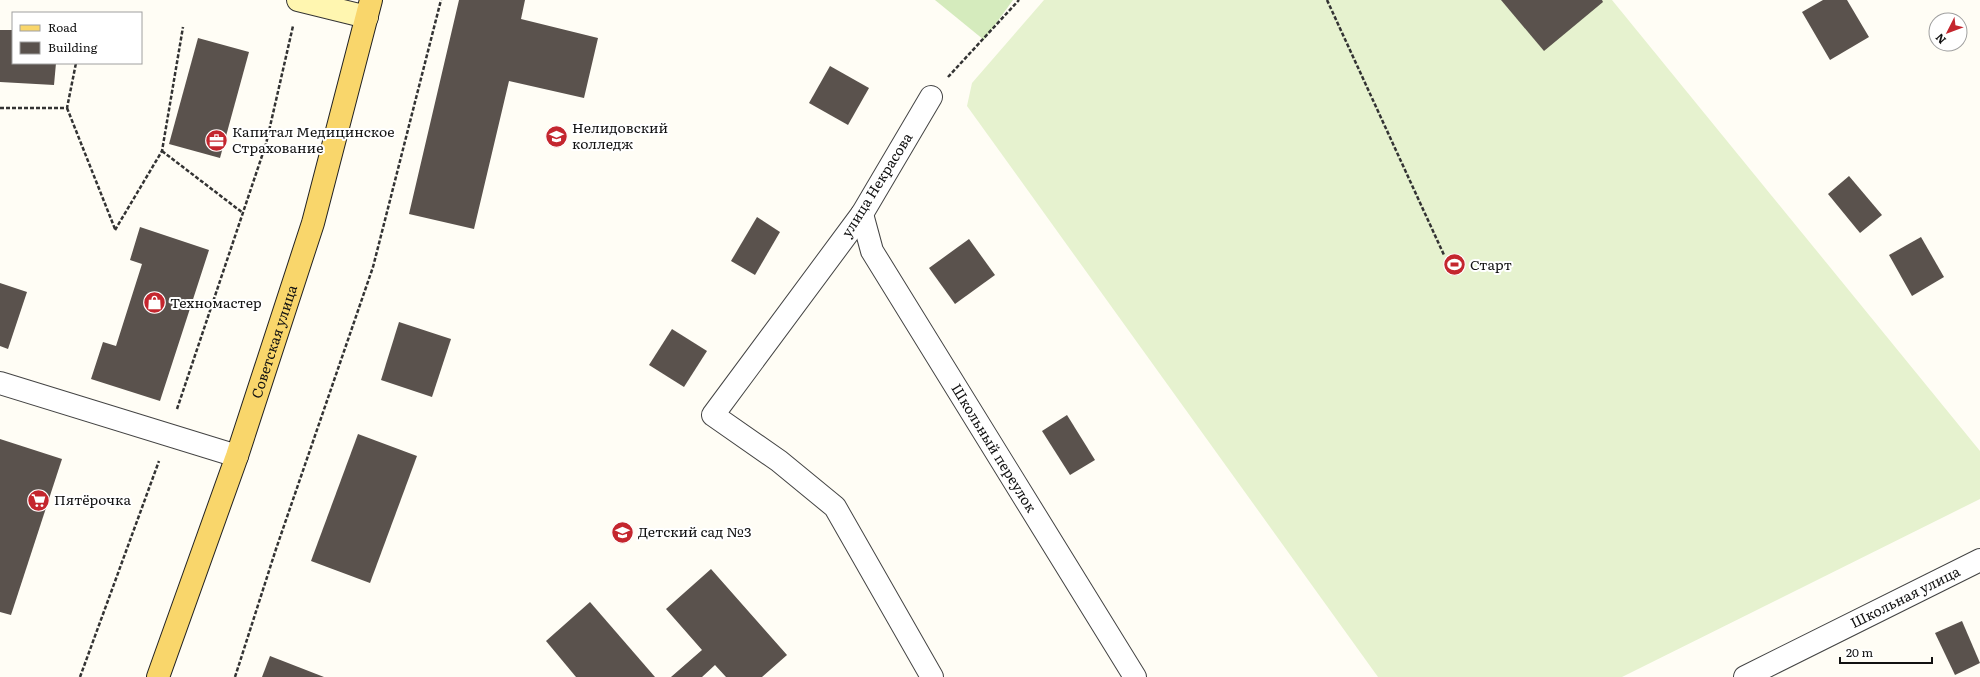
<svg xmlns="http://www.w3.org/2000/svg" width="1980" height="677" font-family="Literata,serif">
<rect width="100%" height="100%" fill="#fffdf5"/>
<path fill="#d5ebbd" d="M935,0h78l-29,40z"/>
<path fill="#e6f2cf" d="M1044,0h568l368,451v48l-358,178h-244l-411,-571 5,-23z"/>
<g fill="#5a524d">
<path d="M459,0h66l-4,19 77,19 -14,60 -75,-17 -35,148 -65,-15z"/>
<path d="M1501,0h101l1,2 -59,49z"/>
<path d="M1823,0h24l22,37 -39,23 -28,-48z"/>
<path d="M0,30h13v33h43l-2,22 -54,-3z"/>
<path d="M198,38l51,14 -29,106 -51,-14z"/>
<path d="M830,66l39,22 -21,37 -39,-22z"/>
<path d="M1849,176l33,39 -22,18 -32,-39z"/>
<path d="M757,217l23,15 -25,43 -24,-14z"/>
<path d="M140,227l69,23 -49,151 -69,-22 12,-37 13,4 26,-82 -12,-4z"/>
<path d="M1921,237l23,40 -32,19 -23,-41z"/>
<path d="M969,239l26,36 -40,29 -26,-36z"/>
<path d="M0,283l27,9 -19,57 -8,-3z"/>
<path d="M399,322l52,17 -19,58 -51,-17z"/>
<path d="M672,329l35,22 -23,36 -35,-22z"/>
<path d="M1067,415l28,45 -25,15 -28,-44z"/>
<path d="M358,434l59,22 -47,127 -59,-22z"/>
<path d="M0,439l62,20 -51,156 -11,-3z"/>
<path d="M711,569l76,86 -25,22h-36l-11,-12 -13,12h-31l31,-27 -36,-41z"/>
<path d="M590,602l65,75h-79l-30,-36z"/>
<path d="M1962,621l18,42 -25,12 -20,-42z"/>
<path d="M270,656l54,21h-62z"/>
</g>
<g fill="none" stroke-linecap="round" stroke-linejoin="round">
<defs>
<g id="minor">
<path d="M931,97l-69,117 -149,201 66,46 56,46 97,170"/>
<path id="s1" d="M862,214l10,37 263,426"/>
<path d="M0,383l237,73"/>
<path id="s2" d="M1745,677l235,-117"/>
</g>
<path id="secondary" d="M298,0l69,17"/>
<g id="primary">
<path id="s3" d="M158,677l79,-221 76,-233 58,-223"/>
</g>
</defs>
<use href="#minor" stroke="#444" stroke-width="24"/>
<use href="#secondary" stroke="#333" stroke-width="24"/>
<use href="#primary" stroke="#222" stroke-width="24"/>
<g stroke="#333" stroke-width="2.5" stroke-dasharray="4 2" stroke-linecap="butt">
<path d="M1327,0l117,255"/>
<path d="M948,77l71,-77"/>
<path d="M0,108h67l9,-45"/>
<path d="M67,108l48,121"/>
<path d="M162,151l81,62"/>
<path d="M115,230l47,-79 21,-124"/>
<path d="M177,409l89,-265 27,-118"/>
<path d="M80,677l79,-216"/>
<path d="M235,677l41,-128 97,-282 68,-267"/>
</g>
<use href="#minor" stroke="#fff" stroke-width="22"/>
<use href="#secondary" stroke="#fff6b0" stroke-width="22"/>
<use href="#primary" stroke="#f9d66b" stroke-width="22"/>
</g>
<defs>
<symbol id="university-disc" viewBox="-11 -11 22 22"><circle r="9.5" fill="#c4262e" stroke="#fff"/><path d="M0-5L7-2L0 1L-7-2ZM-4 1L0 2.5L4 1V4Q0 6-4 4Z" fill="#fff"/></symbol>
<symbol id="office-disc" viewBox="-11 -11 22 22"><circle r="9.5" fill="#c4262e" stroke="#fff"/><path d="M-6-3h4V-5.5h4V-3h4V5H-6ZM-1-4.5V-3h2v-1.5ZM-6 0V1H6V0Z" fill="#fff"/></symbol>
<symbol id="stadium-disc" viewBox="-11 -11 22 22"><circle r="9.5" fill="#c4262e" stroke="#fff"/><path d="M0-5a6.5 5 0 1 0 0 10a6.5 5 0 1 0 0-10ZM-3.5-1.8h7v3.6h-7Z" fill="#fff"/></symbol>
<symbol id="shop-disc" viewBox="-11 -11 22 22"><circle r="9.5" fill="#c4262e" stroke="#fff"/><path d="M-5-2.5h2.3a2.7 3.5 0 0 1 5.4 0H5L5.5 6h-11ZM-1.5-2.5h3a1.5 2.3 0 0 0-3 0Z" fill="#fff"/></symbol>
<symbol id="supermarket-disc" viewBox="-11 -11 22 22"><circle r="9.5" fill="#c4262e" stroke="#fff"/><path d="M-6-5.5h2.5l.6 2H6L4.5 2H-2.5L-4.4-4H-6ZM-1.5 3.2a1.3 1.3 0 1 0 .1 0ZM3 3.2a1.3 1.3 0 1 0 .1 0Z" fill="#fff"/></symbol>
<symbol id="school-disc" viewBox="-11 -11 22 22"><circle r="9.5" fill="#c4262e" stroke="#fff"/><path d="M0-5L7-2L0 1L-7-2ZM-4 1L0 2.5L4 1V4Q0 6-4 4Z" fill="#fff"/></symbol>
</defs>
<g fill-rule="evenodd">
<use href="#university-disc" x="544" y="124" width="25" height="25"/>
<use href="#office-disc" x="204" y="128" width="25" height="25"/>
<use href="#stadium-disc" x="1442" y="252" width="25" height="25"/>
<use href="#shop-disc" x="142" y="290" width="25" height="25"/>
<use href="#supermarket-disc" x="26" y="488" width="25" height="25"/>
<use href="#school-disc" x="610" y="520" width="25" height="25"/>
</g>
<g text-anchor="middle" stroke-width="4" stroke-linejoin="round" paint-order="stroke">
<g font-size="14" fill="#111" stroke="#fff" text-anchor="start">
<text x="572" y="133">Нелидовский<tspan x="572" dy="16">колледж</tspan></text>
<text x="232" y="137">Капитал Медицинское<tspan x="232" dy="16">Страхование</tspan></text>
<text x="1470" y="270">Старт</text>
<text x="170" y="308">Техномастер</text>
<text x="54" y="505">Пятёрочка</text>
<text x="638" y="537">Детский сад №3</text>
</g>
<g font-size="14" fill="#111" stroke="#fff">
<text transform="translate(877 185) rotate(-58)" y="5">улица Некрасова</text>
<text dy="5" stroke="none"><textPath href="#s3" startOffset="355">Советская улица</textPath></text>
<text dy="5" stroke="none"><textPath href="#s1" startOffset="270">Школьный переулок</textPath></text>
<text dy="5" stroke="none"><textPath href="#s2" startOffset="179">Школьная улица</textPath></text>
</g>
</g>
<rect x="12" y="12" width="130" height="52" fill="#ffffff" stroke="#a0a0a0"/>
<rect x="20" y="25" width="20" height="6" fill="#f9d66b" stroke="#a0a0a0"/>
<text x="48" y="32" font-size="12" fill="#111111">Road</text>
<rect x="20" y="42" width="20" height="12" fill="#5a524d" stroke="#a0a0a0"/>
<text x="48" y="52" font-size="12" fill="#111111">Building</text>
<g transform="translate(1948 32) rotate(228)"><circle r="19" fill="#ffffff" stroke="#a0a0a0"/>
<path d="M0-3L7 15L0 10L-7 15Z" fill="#c4262e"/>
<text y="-6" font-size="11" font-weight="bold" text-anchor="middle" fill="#111111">N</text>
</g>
<path d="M1840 657v6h92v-6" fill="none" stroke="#111111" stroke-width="2"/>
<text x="1846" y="657" font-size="12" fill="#111111" stroke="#ffffff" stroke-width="3" paint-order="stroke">20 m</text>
</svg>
